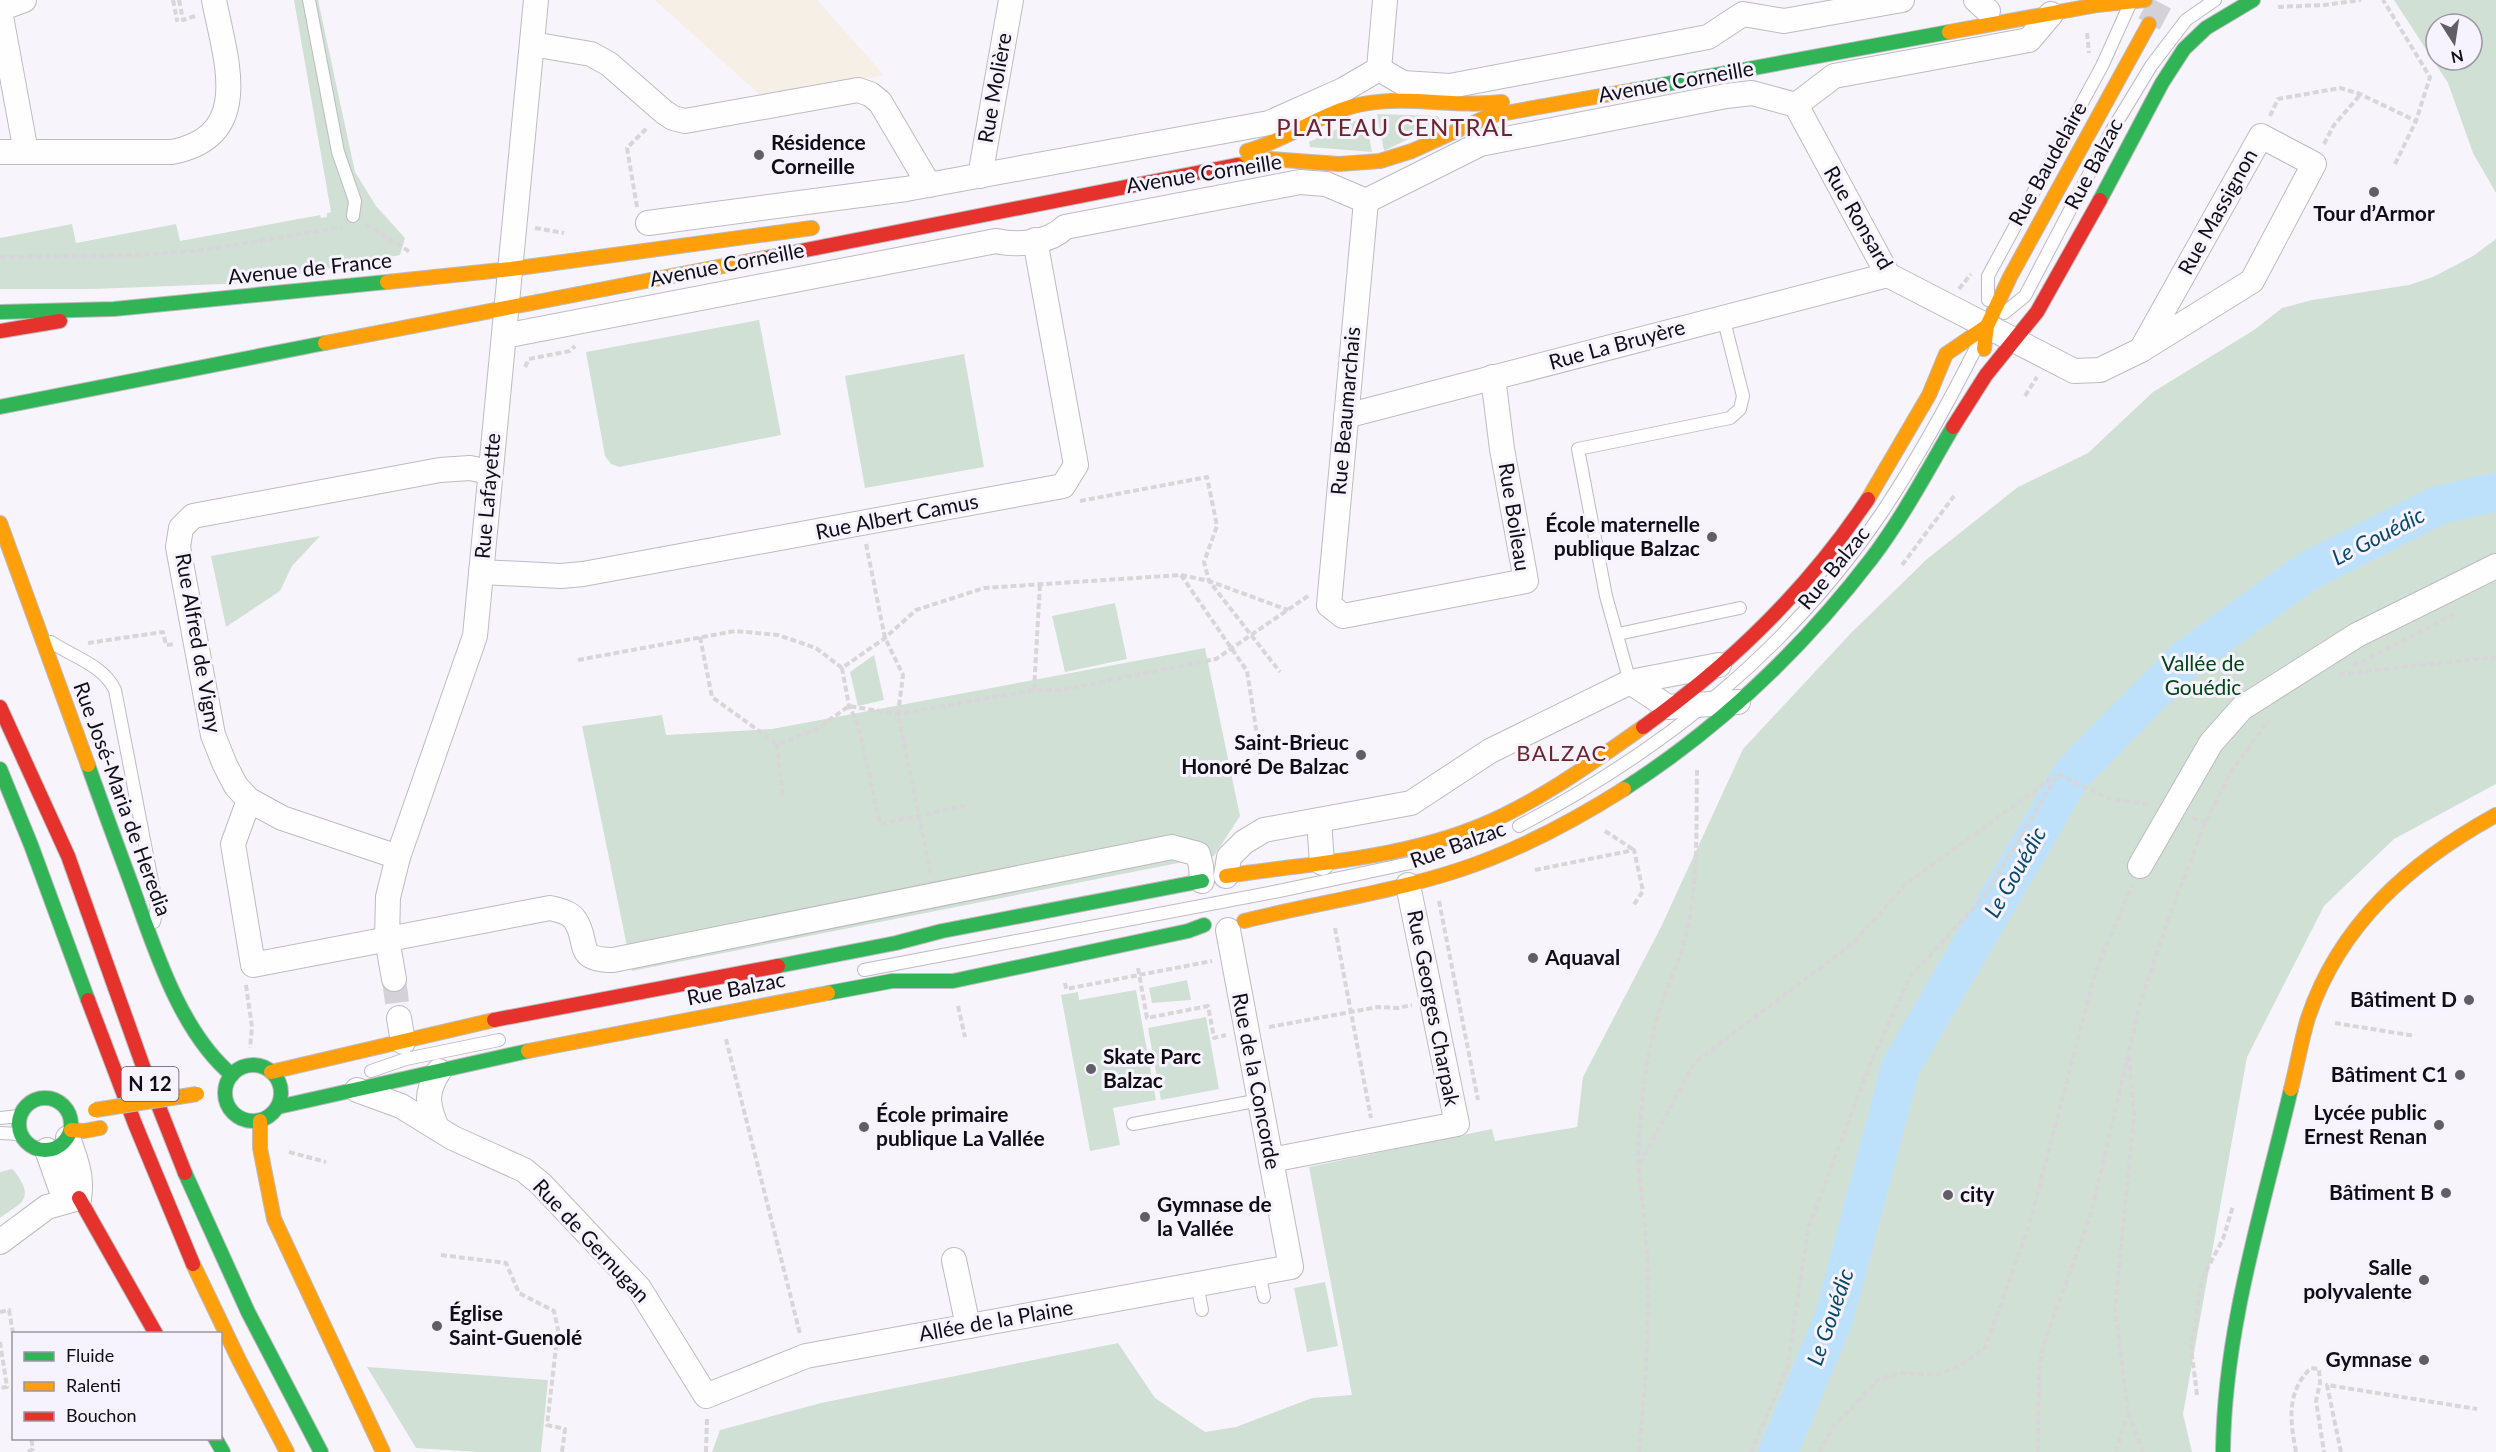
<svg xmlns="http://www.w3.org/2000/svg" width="2496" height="1452" font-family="Lato,sans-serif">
<rect width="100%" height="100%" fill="#f7f5fb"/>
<path fill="#f5efe6" d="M655,0h162l67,75 -122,22z"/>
<g fill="#d1e0d4" fill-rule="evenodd">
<path d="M294,0h24l37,172 21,34 29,32 -5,17 -150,28 -158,6h-92v-51l72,-14 4,19 100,-19 4,17 140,-26 1,3 6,-1v-4l4,-1z"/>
<path d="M2394,0h102v193l-23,-40 -25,-70zM2436,24h36v36h-36z"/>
<path d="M1377,114l61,2 3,7 -57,28z"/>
<path d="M1365,116l7,36 -62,-5 -1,-5z"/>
<path d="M2496,239v545l-102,55 -70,67 -77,151 -64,357 9,38h-1480l8,-22 101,-27 297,-60 37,55 50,34 31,-5 76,-29 40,-3 -43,-228 183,-38 3,12 82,-14 6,-50 78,-150 82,-178 108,-116 76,-74 91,-72 70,-34 65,-61 101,-62 28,-22 30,-8 97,-15 24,-8 40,-21z"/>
<path d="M759,320l22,115 -162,32 -8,-3 -6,-8 -19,-104z"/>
<path d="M964,354l20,113 -119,21 -20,-112z"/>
<path d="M320,536l-28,30 -12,25 -54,36 -15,-71z"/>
<path d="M1115,603l12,56 -62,13 -13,-56z"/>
<path d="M1205,648l35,168 -26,40 -582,115 -50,-245 80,-11 4,20 106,-6z"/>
<path d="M874,655l10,45 -26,6 -8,-34z"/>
<path d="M1187,980l4,20 -39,3 -3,-15z"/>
<path d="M1136,990l20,110 -43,8 7,37 -30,6 -29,-156 17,-3 1,8z"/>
<path d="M1206,1017l13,72 -58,11 -13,-72z"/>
<path d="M12,1169c4,3 6,7 9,12 12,21 -6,25 -21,37v-46z"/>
<path d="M1325,1282l13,64 -31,6 -13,-64z"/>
<path d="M367,1367l181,13 -7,72h-63l-62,-4z"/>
</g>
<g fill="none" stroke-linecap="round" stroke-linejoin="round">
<path stroke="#bee1fb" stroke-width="39" d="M1778,1452l56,-134 67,-252 171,-292 115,-116 121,-87 131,-66 57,-13"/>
<g stroke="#d4d2d8" stroke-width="24" stroke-dasharray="24 12" stroke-linecap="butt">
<path d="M2149,24l13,-24"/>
<path d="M394,979l5,39"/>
</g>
<defs>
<g id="lane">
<path d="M309,0l29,152 17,49 -2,15"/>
<path d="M1988,300v-24l114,-210 28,-62"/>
<path d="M2004,313l21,-17 86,-164 40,-66 35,-46 29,-20"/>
<path d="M1618,634l122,-26"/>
<path d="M51,642c22,15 52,23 64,48l42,217 -3,15"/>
<path d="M1630,682l-24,-86 -28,-147 152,-31 10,-9 3,-13 -20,-79"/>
<path d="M1519,826c146,-77 269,-175 362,-312 36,-54 68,-112 97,-170"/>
<path d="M864,970l415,-79 136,-29"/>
<path d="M371,1071l35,-12 93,-19"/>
<path d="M0,1118l19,-2"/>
<path d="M1133,1124l127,-24"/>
<path d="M0,1133l20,1"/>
<path d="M1259,1272l5,25"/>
<path d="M1197,1284l5,26"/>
</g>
<g id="street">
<path d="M1976,0l12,11"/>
<path d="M0,9l24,-9"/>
<path d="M0,11l26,141"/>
<path d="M532,44l59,10 18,10 55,48 9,6 12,3 173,-31 12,4 10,8 49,83"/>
<path d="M1379,69l6,-69"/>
<path d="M1796,105l92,170 186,96 26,-1 41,-20"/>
<path d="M2261,136l53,28 -62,117 -111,69z"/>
<path d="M0,152h172c83,-16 53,-94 42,-152"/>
<path d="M980,176l31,-176"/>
<path d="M1366,201l-37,404 14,11 183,-35 -24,-132 -9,-72"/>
<path d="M648,223l258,-34 363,-66 74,-33 36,-21 24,14 47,3 258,-49 35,-23 41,7 118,-21"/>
<path d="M504,336l492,-95c22,5 53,2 69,-14l235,-45 26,2 40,17 114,-57 246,-48 26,-3 44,12 38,-29 195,-36 22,-26"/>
<path d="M1346,416l542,-141"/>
<path d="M481,572l80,4 22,-2 480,-88 13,-21 -41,-225"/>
<path d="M1630,682l38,25 70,-5"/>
<path d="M249,800l-16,44 20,121 297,-57c8,2 20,4 25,12 15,22 -2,40 38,40l559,-113 26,7 3,12 1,15"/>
<path d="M1319,821l3,42"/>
<path d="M398,857l-116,-39 -33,-18 -13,-14 -11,-21 -12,-30 -35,-188 3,-19 12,-12 247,-46 30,-2 20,4"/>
<path d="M2140,866l71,-123 31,-35 115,-73 139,-69"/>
<path d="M1226,876l3,-19 15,-15 20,-12 147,-27 79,-52 140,-69 89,-17"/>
<path d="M394,979l-7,-40 1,-42 10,-40 77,-221 61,-636"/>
<path d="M399,1018l4,24"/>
<path d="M357,1090l44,16 52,32 71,32 17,14 98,104 67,108 100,-40 485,-89 -63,-337"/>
<path d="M437,1128c-10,-24 -12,-35 2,-57"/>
<path d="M68,1138c7,20 15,38 11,60"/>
<path d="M47,1150l14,39 18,9"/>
<path d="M1271,1160l186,-36 -49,-239"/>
<path d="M0,1242l47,-35 32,-9"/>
<path d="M954,1260l14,66"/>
</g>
<g id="fast">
<path d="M1634,90l315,-58"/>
<path d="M2100,200l62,-117 22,-34 22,-21 47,-28"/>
<path d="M0,312l114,-3 273,-27"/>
<path d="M0,407l325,-64"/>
<path d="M88,765c14,40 29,80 44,121 22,61 48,146 100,189"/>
<path d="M0,769l31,76 57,155"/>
<path d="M1624,789c95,-61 179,-141 248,-231 31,-41 55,-87 81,-131"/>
<path d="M778,966l118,-23 46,-12 260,-50"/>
<path d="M828,993l64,-12h61l235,-50 16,-6"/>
<circle cx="253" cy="1093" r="28"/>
<circle cx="45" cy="1124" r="26"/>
<path d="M278,1107l250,-56"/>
<path d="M185,1173l63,139 73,140"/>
<path d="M215,1438l8,14"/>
<path d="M2223,1452c1,-123 40,-244 68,-363"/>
</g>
<g id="slow">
<path d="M1949,32l148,-27 48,-5"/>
<path d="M1247,151c41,-11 74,-39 116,-47 47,-9 92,4 139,-2"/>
<path d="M1237,165l33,-6 69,5 41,-3 32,-10 77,-35 145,-26"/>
<path d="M387,282l124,-13 301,-41"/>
<path d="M325,343l445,-86"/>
<path d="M1984,349l3,-23 23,-49 139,-253"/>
<path d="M1868,499l61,-104 17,-41 41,-28"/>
<path d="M0,523l88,242"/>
<path d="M1226,876c84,-13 174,-17 254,-50 58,-24 112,-63 163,-99"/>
<path d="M1244,921c71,-18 145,-28 215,-51 58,-19 113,-48 165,-81"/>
<path d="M528,1051l300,-58"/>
<path d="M271,1072l223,-52"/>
<path d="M2291,1089c6,-23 10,-48 17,-71 32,-95 103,-156 188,-203"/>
<path d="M260,1121v27l14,71 109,233"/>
<path d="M71,1130l13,1 16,-3"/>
<path d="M193,1264l46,96 48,92"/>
</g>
<g id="jam">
<path d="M770,257l467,-92"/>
<path d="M0,331l60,-10"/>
<path d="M1953,427l33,-52 51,-63 63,-112"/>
<path d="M0,707l68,149 76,213 41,104"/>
<path d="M1643,727c88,-63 165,-138 225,-228"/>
<path d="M88,1000l47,124 58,140"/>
<path d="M494,1020l284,-54"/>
<path d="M79,1198l77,136"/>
</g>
</defs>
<use href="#lane" stroke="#bdbbc1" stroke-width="14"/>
<use href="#street" stroke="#bdbbc1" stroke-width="26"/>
<use href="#fast" stroke="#bdbbc1" stroke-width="16"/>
<use href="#slow" stroke="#bdbbc1" stroke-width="16"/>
<use href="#jam" stroke="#bdbbc1" stroke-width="16"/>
<g stroke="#d8d6d9" stroke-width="4" stroke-dasharray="6 3" stroke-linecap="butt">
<path d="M173,0l4,20h-2"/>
<path d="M179,0l4,20 12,-4"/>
<path d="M2278,7l46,-2 37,-5"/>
<path d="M2087,33l2,20"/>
<path d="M2270,116l8,-17 62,-11 20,6 56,27 14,-44 -47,-77"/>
<path d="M2324,144l10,-19 26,-30"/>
<path d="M2395,164l21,-43"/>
<path d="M637,207l-10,-59 21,-21"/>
<path d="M366,224l44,28"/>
<path d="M535,228l29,5"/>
<path d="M0,257l140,-2 63,-5 139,-23"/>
<path d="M1959,289l12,-15"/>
<path d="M525,367l4,-8 41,-8 5,-5"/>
<path d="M2025,396l12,-19"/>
<path d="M1080,501l127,-24 10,49 -13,36 5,19 71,91"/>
<path d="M866,544l19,94 18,37 -5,39 33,161"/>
<path d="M1902,565l52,-69"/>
<path d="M1181,575l66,96 13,83"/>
<path d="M700,637l12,60 65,47 38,-14 34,-24 49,8 136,-24h27l155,-31 92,-63"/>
<path d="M88,643l75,-11 3,13 8,-1"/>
<path d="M578,660l157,-29 43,4 38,13 26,20 43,-30 31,-28 68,-22 197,-13 28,6 79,29"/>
<path d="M2353,666l103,-53"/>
<path d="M842,668l7,38 9,18 22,100 89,-19"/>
<path d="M2339,674l157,-17"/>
<path d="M1034,690l6,-106"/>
<path d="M777,744l6,54"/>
<path d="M2058,774l50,24 43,7"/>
<path d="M2192,818l13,5"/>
<path d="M1605,831l29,19"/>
<path d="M1535,870l99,-20 9,41 -10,15"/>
<path d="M1439,901l39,199"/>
<path d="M1335,928l36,190"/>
<path d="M1138,968l9,50 61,-12 6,32 12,-3"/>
<path d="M1065,983l1,6 146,-28"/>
<path d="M246,985l6,42 -2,21"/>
<path d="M958,1006l7,31"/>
<path d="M2335,1023l80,13"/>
<path d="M1269,1027l109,-20 20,1 14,-3"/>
<path d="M726,1039l74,295"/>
<path d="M289,1152l37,10"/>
<path d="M1640,1164l54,-101 159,-120 53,-59 149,-108"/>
<path d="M441,1255l65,8 13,30 35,18 4,19 -11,95 18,4 -3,23"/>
<path d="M0,1312l9,-2 5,29"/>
<path d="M0,1342l7,45 -7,1"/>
<path d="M2197,1395l-6,-48 11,-68 21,-40 10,-33"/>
<path d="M2128,1411l-13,-102 19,-195 -5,-59"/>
<path d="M28,1452l5,-3 -2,-11"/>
<path d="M706,1452l1,-34"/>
<path d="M1639,1452c7,-70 12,-142 7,-213 -2,-34 -10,-69 -7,-104 3,-39 8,-82 19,-120 7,-25 19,-48 26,-73 15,-50 12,-119 13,-172"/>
<path d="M1751,1452l36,-83 21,-140 62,-165 40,-87 76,-83 72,-120"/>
<path d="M1819,1452l15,-26 45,-47 23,-6 36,2 25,-11 22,-16 44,-122 67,-256 36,-84"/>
<path d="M2038,1452l1,-80 4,-26 48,-132 49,-210 30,-90 35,-91 26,-51 38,-52"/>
<path d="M2116,1452l12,-41 15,41"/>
<path d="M2296,1452c-6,-32 -10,-60 15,-84l8,1 1,14 -4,18 8,51"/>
<path d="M2341,1452l-14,-67 150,24"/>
</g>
<use href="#lane" stroke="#fefefe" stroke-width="12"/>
<use href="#street" stroke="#fefefe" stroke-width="24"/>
<use href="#fast" stroke="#30b455" stroke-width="14"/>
<use href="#slow" stroke="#ff9f0a" stroke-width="14"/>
<use href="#jam" stroke="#e5322d" stroke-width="14"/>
<defs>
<path id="slow-bridge" d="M95,1110l102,-16"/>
</defs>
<use href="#slow-bridge" stroke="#bdbbc1" stroke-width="16" stroke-linecap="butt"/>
<use href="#slow-bridge" stroke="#ff9f0a" stroke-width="14"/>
</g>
<g fill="#615f66" stroke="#f6f2fe" stroke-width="2">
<circle cx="759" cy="155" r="6"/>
<circle cx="2374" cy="192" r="6"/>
<circle cx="1712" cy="537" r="6"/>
<circle cx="1361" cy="755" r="6"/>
<circle cx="1533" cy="958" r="6"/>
<circle cx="2469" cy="1000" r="6"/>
<circle cx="1091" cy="1069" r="6"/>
<circle cx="2460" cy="1075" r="6"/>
<circle cx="2439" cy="1125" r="6"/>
<circle cx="864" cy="1127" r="6"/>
<circle cx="2446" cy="1193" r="6"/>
<circle cx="1948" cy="1195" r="6"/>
<circle cx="1145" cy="1217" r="6"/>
<circle cx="2424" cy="1280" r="6"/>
<circle cx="437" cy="1326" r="6"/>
<circle cx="2424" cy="1360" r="6"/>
</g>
<g text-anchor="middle" stroke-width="6" stroke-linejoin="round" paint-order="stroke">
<rect fill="#f6f2fe" stroke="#55525b" stroke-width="1.5" x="121.5" y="1067" width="57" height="34" rx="4.5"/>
<g font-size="20" font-weight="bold" fill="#100e15">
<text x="150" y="1091">N 12</text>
</g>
<g font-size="21" fill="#100e15" stroke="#f6f2fe">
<text transform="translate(1676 82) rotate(-10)" y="7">Avenue Corneille</text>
<text transform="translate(995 88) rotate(-80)" y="7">Rue Molière</text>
<text transform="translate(2048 164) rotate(-61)" y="7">Rue Baudelaire</text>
<text transform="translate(2094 164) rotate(-62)" y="7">Rue Balzac</text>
<text transform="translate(1204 174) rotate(-9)" y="7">Avenue Corneille</text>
<text transform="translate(2218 212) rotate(-61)" y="7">Rue Massignon</text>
<text transform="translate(1858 218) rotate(60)" y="7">Rue Ronsard</text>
<text transform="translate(727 265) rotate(-11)" y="7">Avenue Corneille</text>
<text transform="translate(310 269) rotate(-6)" y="7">Avenue de France</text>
<text transform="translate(1617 345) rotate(-15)" y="7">Rue La Bruyère</text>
<text transform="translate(1346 411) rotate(-85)" y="7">Rue Beaumarchais</text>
<text transform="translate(488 496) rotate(-85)" y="7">Rue Lafayette</text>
<text transform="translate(897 517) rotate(-11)" y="7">Rue Albert Camus</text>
<text transform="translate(1514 517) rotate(81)" y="7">Rue Boileau</text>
<text transform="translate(1834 568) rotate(-51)" y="7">Rue Balzac</text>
<text transform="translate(198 643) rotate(80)" y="7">Rue Alfred de Vigny</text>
<text transform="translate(122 799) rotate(70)" y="7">Rue José-Maria de Heredia</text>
<text transform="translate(1458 845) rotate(-20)" y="7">Rue Balzac</text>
<text transform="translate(736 989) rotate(-11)" y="7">Rue Balzac</text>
<text transform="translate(1433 1008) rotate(79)" y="7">Rue Georges Charpak</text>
<text transform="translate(1256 1081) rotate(79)" y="7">Rue de la Concorde</text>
<text transform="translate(591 1241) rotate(47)" y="7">Rue de Gernugan</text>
<text transform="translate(996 1321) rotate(-10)" y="7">Allée de la Plaine</text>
</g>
<g font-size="21" font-weight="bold" fill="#100e15" stroke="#f6f2fe" text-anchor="end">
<text x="771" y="150" text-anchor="start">Résidence<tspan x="771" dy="24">Corneille</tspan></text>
<text x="2374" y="221" text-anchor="middle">Tour d’Armor</text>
<text x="1700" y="532">École maternelle<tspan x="1700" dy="24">publique Balzac</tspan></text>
<text x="1349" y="750">Saint-Brieuc<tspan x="1349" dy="24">Honoré De Balzac</tspan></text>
<text x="1545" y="965" text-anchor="start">Aquaval</text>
<text x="2457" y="1007">Bâtiment D</text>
<text x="1103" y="1064" text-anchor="start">Skate Parc<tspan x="1103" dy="24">Balzac</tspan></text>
<text x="2448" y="1082">Bâtiment C1</text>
<text x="2427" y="1120">Lycée public<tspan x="2427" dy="24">Ernest Renan</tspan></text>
<text x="876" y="1122" text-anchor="start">École primaire<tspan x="876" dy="24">publique La Vallée</tspan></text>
<text x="2434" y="1200">Bâtiment B</text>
<text x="1960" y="1202" text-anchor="start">city</text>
<text x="1157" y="1212" text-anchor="start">Gymnase de<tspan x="1157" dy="24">la Vallée</tspan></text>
<text x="2412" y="1275">Salle<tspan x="2412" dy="24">polyvalente</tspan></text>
<text x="449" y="1321" text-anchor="start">Église<tspan x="449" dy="24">Saint-Guenolé</tspan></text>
<text x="2412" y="1367">Gymnase</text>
</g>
<g font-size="21" fill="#004514" stroke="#f6f2fe">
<text x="2203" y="671">Vallée de<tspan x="2203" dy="24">Gouédic</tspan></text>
</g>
<g font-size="22" font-style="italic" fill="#064969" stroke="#f6f2fe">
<text transform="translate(2378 536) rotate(-27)" y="8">Le Gouédic</text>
<text transform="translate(2015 872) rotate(-60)" y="8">Le Gouédic</text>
<text transform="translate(1830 1317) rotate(-71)" y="8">Le Gouédic</text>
</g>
<g font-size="22" letter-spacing="1.5" fill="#6b252c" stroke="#f6f2fe">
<text x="1562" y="761">BALZAC</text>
</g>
<g font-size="24" letter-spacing="1.5" fill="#6b252c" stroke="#f6f2fe">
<text x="1395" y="136">PLATEAU CENTRAL</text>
</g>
</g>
<rect x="12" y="1332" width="210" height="108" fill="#f6f2fe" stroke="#9a97a1" stroke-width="1.5"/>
<rect x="24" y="1352" width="30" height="9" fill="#30b455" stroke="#9a97a1" stroke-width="1.5"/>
<text x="66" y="1362" font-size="18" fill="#100e15">Fluide</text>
<rect x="24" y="1382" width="30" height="9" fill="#ff9f0a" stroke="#9a97a1" stroke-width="1.5"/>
<text x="66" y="1392" font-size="18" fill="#100e15">Ralenti</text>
<rect x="24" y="1412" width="30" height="9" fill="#e5322d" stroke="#9a97a1" stroke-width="1.5"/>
<text x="66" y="1422" font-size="18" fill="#100e15">Bouchon</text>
<g transform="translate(2454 42) rotate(168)"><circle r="28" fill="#f6f2fe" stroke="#9a97a1" stroke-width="1.5"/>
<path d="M0-4.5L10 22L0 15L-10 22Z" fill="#615f66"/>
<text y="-9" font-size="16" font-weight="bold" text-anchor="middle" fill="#100e15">N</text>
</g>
</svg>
